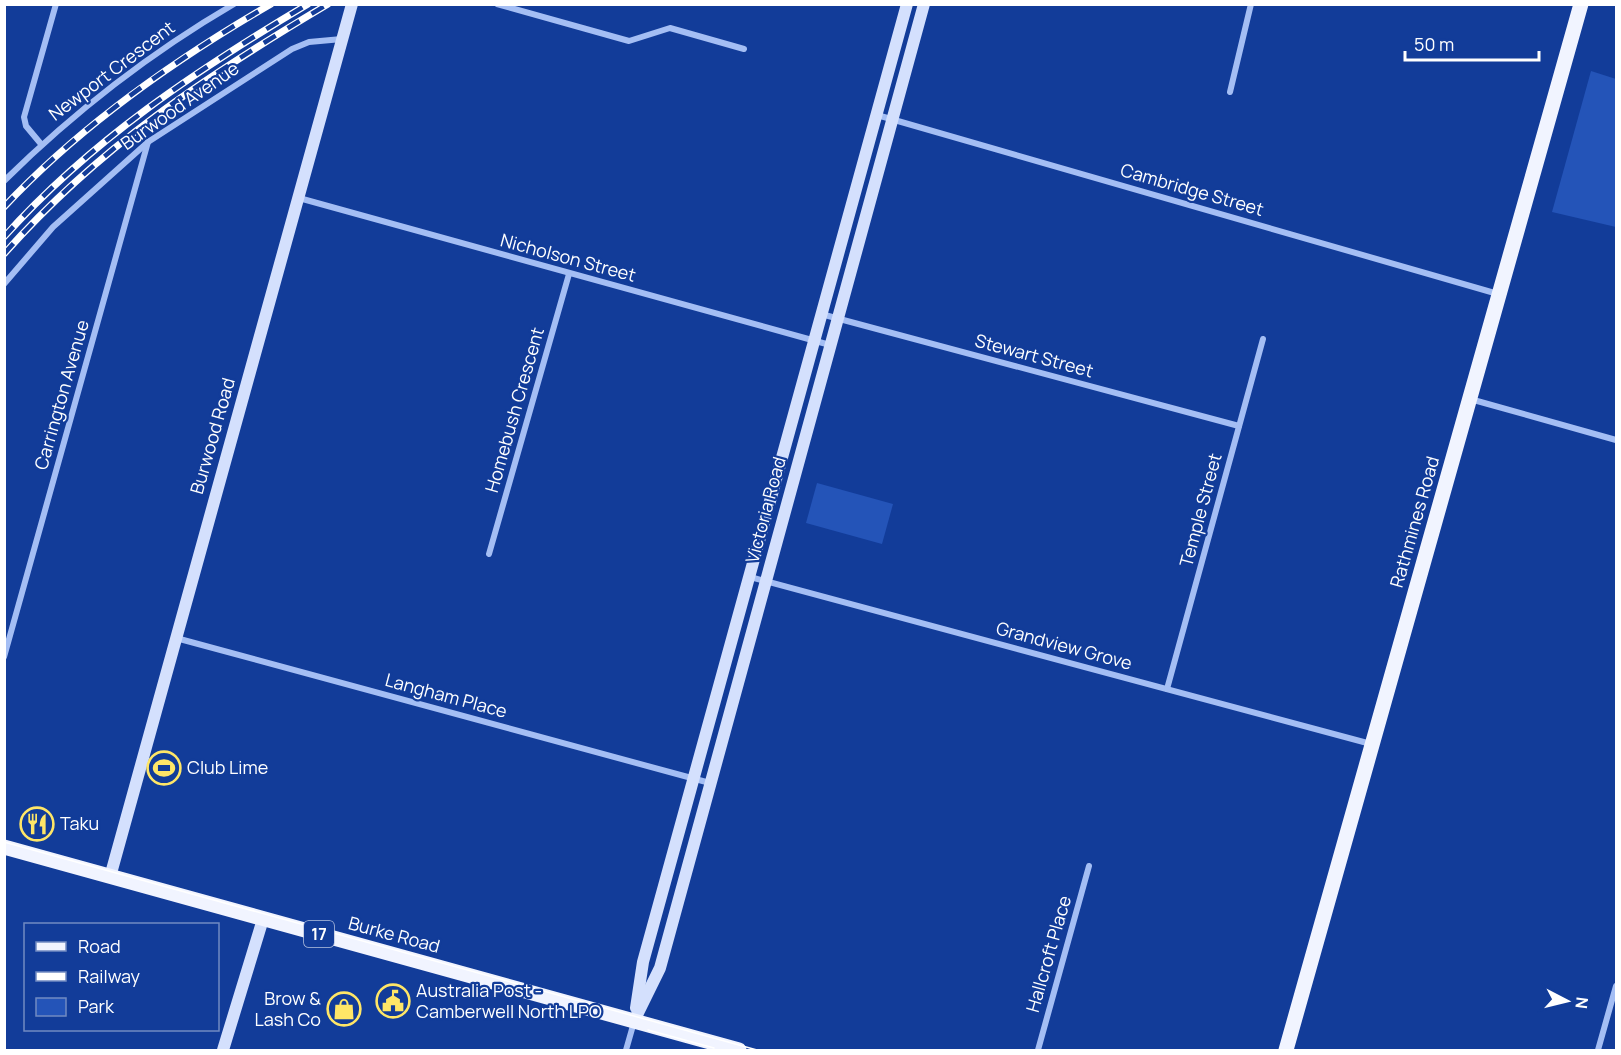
<svg xmlns="http://www.w3.org/2000/svg" width="1621" height="1055" font-family="Manrope,sans-serif">
<rect width="100%" height="100%" fill="#123c99"/>
<g fill="#2454b8">
<path d="M1591,71l25,8v148l-64,-15z"/>
<path d="M817,483l76,21 -11,40 -76,-21z"/>
</g>
<g fill="none" stroke-linecap="round" stroke-linejoin="round">
<g stroke="#a4bef4" stroke-width="6">
<path d="M497,4l132,37 41,-13 74,21"/>
<path d="M1230,92l21,-88"/>
<path d="M877,115l621,179"/>
<path d="M41,144l-15,-18 -2,-9 32,-113"/>
<path d="M4,181c69,-68 146,-128 230,-177"/>
<path d="M299,198l531,147"/>
<path d="M4,284l49,-57 95,-85 144,-93 17,-7 33,-3"/>
<path d="M821,314l418,112"/>
<path d="M1470,399l146,41"/>
<path d="M489,554l80,-280"/>
<path d="M750,577l621,167"/>
<path d="M176,638l534,145"/>
<path d="M4,657l144,-515"/>
<path d="M1167,689l96,-350"/>
<path d="M626,1050l8,-28"/>
<path d="M1038,1050l51,-184"/>
<path d="M1598,1050l18,-64"/>
</g>
<g stroke="#d4e0fd" stroke-width="12">
<path d="M110,877l242,-873"/>
<path d="M636,1008l7,-46 264,-958"/>
<path d="M634,1021l26,-53 264,-964"/>
<path d="M223,1050l40,-131"/>
</g>
<g stroke="#f1f4ff" stroke-width="15">
<path d="M4,847l735,203"/>
<path d="M1286,1050l295,-1046"/>
</g>
<g stroke="#fff" stroke-width="1.5">
<path d="M4,842l753,208"/>
<path d="M648,1030l66,18"/>
</g>
<defs>
<g id="rail">
<path d="M4,207c77,-82 170,-147 267,-203"/>
<path d="M4,237c87,-97 193,-167 304,-233"/>
<path d="M4,254c96,-108 201,-177 324,-250"/>
</g>
</defs>
<use href="#rail" stroke="#fff" stroke-width="7"/>
<use href="#rail" stroke="#123c99" stroke-width="4.5" stroke-dasharray="14" stroke-linecap="butt"/>
</g>
<defs>
<symbol id="stadium-ring" viewBox="-11 -11 22 22"><circle r="9.5" fill="#123c99" stroke="#ffe667" stroke-width="1.5"/><path d="M0-5a6.5 5 0 1 0 0 10a6.5 5 0 1 0 0-10ZM-3.5-1.8h7v3.6h-7Z" fill="#ffe667"/></symbol>
<symbol id="restaurant-ring" viewBox="-11 -11 22 22"><circle r="9.5" fill="#123c99" stroke="#ffe667" stroke-width="1.5"/><path d="M-5-6h1v4h1v-4h1v4h1v-4h1v5L-1.5 .5V6h-2V.5L-5-1ZM5-6V6H3V1.5H1.5Q1.5-4 5-6Z" fill="#ffe667"/></symbol>
<symbol id="civic-ring" viewBox="-11 -11 22 22"><circle r="9.5" fill="#123c99" stroke="#ffe667" stroke-width="1.5"/><path d="M-.6-6.5H3V-4.5H.6V-3L4-1V1h2V6H-6V1h2V-1L-.6-3ZM-1.2 2.5V6h2.4V2.5Z" fill="#ffe667"/></symbol>
<symbol id="shop-ring" viewBox="-11 -11 22 22"><circle r="9.5" fill="#123c99" stroke="#ffe667" stroke-width="1.5"/><path d="M-5-2.5h2.3a2.7 3.5 0 0 1 5.4 0H5L5.5 6h-11ZM-1.5-2.5h3a1.5 2.3 0 0 0-3 0Z" fill="#ffe667"/></symbol>
</defs>
<g fill-rule="evenodd">
<use href="#stadium-ring" x="145" y="749" width="38" height="38"/>
<use href="#restaurant-ring" x="18" y="805" width="38" height="38"/>
<use href="#civic-ring" x="374" y="982" width="38" height="38"/>
<use href="#shop-ring" x="325" y="990" width="38" height="38"/>
</g>
<g text-anchor="middle" stroke-width="4.5" stroke-linejoin="round" paint-order="stroke">
<rect fill="#123c99" stroke="#b8c4e0" stroke-width="1.5" x="304" y="921" width="30" height="26" rx="4.5"/>
<g font-size="16" font-weight="bold" fill="#fff">
<text x="319" y="940">17</text>
</g>
<g font-size="18" fill="#fff" stroke="#123c99">
<text transform="translate(112 71) rotate(-37)" y="6">Newport Crescent</text>
<text transform="translate(180 106) rotate(-35)" y="6">Burwood Avenue</text>
<text transform="translate(1192 190) rotate(16)" y="6">Cambridge Street</text>
<text transform="translate(568 258) rotate(15)" y="6">Nicholson Street</text>
<text transform="translate(1034 356) rotate(15)" y="6">Stewart Street</text>
<text transform="translate(62 395) rotate(-74)" y="6">Carrington Avenue</text>
<text transform="translate(515 410) rotate(-74)" y="6">Homebush Crescent</text>
<text transform="translate(213 436) rotate(-74)" y="6">Burwood Road</text>
<text transform="translate(766 510) rotate(-75)" y="6">Victoria Road</text>
<text transform="translate(1201 510) rotate(-75)" y="6">Temple Street</text>
<text transform="translate(1415 522) rotate(-74)" y="6">Rathmines Road</text>
<text transform="translate(1064 646) rotate(15)" y="6">Grandview Grove</text>
<text transform="translate(446 696) rotate(15)" y="6">Langham Place</text>
<text transform="translate(394 935) rotate(15)" y="6">Burke Road</text>
<text transform="translate(1049 954) rotate(-74)" y="6">Hallcroft Place</text>
</g>
<g font-size="18" fill="#fff" stroke="#123c99" text-anchor="start">
<text x="187" y="774">Club Lime</text>
<text x="60" y="830">Taku</text>
<text x="416" y="997">Australia Post -<tspan x="416" dy="21">Camberwell North LPO</tspan></text>
<text x="321" y="1005" text-anchor="end">Brow &amp;<tspan x="321" dy="21">Lash Co</tspan></text>
</g>
</g>
<rect width="1621" height="1055" fill="none" stroke="#ffffff" stroke-width="12"/>
<rect x="24" y="923" width="195" height="108" fill="#123c99" stroke="#718ac2" stroke-width="1.5"/>
<rect x="36" y="942" width="30" height="9" fill="#f1f4ff" stroke="#718ac2" stroke-width="1.5"/>
<text x="78" y="953" font-size="18" fill="#ffffff">Road</text>
<rect x="36" y="972" width="30" height="9" fill="#ffffff" stroke="#718ac2" stroke-width="1.5"/>
<text x="78" y="983" font-size="18" fill="#ffffff">Railway</text>
<rect x="36" y="998" width="30" height="18" fill="#2454b8" stroke="#718ac2" stroke-width="1.5"/>
<text x="78" y="1013" font-size="18" fill="#ffffff">Park</text>
<g transform="translate(1567 1001) rotate(97)" stroke="#123c99" stroke-width="4.5" paint-order="stroke">
<path d="M0-4.5L10 22L0 15L-10 22Z" fill="#ffffff"/>
<text y="-9" font-size="16" font-weight="bold" text-anchor="middle" fill="#ffffff">N</text>
</g>
<path d="M1405 51v9h134v-9" fill="none" stroke="#ffffff" stroke-width="3"/>
<text x="1414" y="51" font-size="18" fill="#ffffff" stroke="#123c99" stroke-width="4.5" paint-order="stroke">50 m</text>
</svg>
